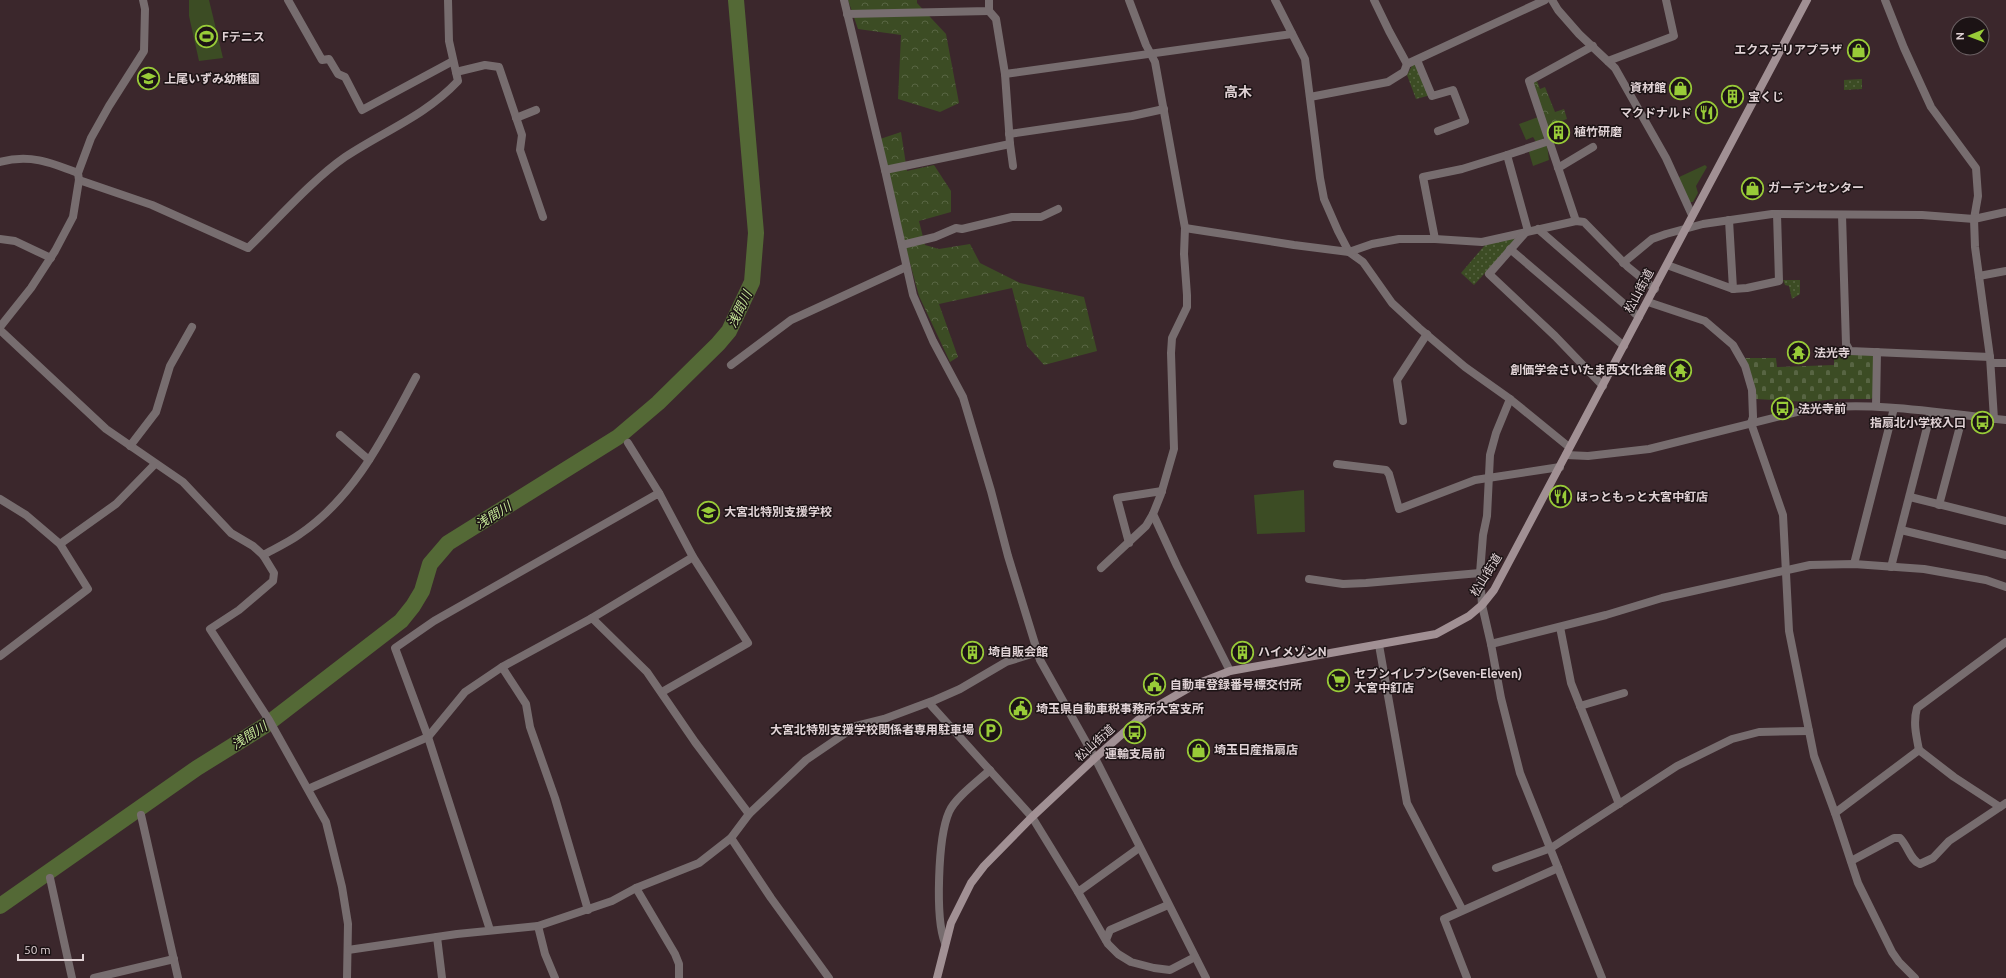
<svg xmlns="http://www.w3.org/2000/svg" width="2006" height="978" font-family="Ubuntu,'Noto Sans JP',sans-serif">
<defs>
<pattern id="forest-crowns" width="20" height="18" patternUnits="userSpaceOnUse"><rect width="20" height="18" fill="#3c4c24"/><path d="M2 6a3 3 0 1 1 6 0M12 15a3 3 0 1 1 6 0" fill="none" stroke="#586543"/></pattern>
<pattern id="cemetery-stones" width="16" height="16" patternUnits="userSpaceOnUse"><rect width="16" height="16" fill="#3c4c24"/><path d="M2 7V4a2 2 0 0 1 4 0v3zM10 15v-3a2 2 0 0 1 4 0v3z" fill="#586543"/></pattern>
<pattern id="park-dots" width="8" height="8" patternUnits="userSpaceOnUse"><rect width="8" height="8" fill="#3c4c24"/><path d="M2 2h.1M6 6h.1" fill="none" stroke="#586543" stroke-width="1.8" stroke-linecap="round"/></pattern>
</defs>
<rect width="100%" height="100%" fill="#3b272c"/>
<g fill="url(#forest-crowns)">
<path d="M848,0h69v3l29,31 13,69 -19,9 -42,-13 3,-64 -43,-6z"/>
<path d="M1537,81l3,8 5,-2 10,25 9,-3 3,10 -23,8 -15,-43z"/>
<path d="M901,132l6,39 27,-6 17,26v21l-32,9 6,24 14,4 31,-5 10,19 40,20 64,14 13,54 -53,14 -17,-19 -15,-58 -73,16 19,53 -8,5 -31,-66 -22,-80 -17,-77z"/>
</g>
<path fill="url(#cemetery-stones)" d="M1834,355h37l3,2v39l-3,3h-35l-29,3 -51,-3 -11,-41h31l1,9 57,-2z"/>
<g fill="url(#park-dots)">
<path d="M1415,60l16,35 -15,4 -9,-24z"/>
<path d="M1862,79v10l-18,1v-10z"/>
<path d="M1519,236l-45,49 -13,-12 24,-28z"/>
<path d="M1783,280h17v14l-8,5 -3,-13 -4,-1z"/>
</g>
<g fill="#3c4c24">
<path d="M189,0h20l14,58 -24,3 -10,-45z"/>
<path d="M1538,117l6,17 -1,5 -7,3 -3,-5 -7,3 -7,-16z"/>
<path d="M1547,144l2,16 -16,6 -5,-17z"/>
<path d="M1705,165l2,2 -11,19 2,7 -5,9h-5l-11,-24z"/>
<path d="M1304,490l1,42 -48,2 -3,-39z"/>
</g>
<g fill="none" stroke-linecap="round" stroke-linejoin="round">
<path stroke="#546936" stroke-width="16" d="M0,906l197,-138 69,-43 135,-104 12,-15 9,-15 8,-27 18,-21 170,-106 40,-34 60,-59 11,-13 23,-49 4,-49 -20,-233"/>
<g stroke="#776d6f" stroke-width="8">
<path d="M288,0l34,60 7,-1 9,15 7,3 17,33 91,-49"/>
<path d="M1129,0l17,45 9,17 30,166 -1,26 3,41v12l-15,31 -1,15 3,96 -13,45 -8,20 24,52 53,105"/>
<path d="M1275,0l30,59 15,119 4,21 14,32 11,21 14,10 29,41 27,25 46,39 45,32 59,48"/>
<path d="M1374,0l15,31 18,33"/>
<path d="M1552,0l6,10 21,24 36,34 51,90 26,57"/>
<path d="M1885,0l19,48 27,59 45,61 2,28 -4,23 1,28 15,110 4,62"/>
<path d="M989,11l7,8 9,55 287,-40"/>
<path d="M847,14l142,-3v-11"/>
<path d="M1417,60l15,36 21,-6 12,31 -27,10"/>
<path d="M1608,61l66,-25 -8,-36"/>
<path d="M456,72l29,-7 14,2 23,68 -2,15 23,67"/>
<path d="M1310,97l78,-15 16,-10 3,-8 138,-64"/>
<path d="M516,118l20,-8"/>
<path d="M1009,134l123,-18 32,-7"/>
<path d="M1010,144l3,22"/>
<path d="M1507,155l42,-14"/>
<path d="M0,162c29,-8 50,0 78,11"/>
<path d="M1558,168l35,-21"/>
<path d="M885,170l125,-26 -5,-70"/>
<path d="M79,180l73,25 96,43c29,-28 64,-68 97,-91 39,-26 80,-41 113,-76l-9,-40 -1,-41"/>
<path d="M1842,215l4,129 4,7 140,6"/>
<path d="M1729,220l4,69"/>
<path d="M1576,221l-47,-140 64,-35"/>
<path d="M1185,228l109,17 55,7 23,-8 27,-5h36l47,3 94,-21 8,1 44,45 27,22"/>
<path d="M1538,229l101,88"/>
<path d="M1526,232l-37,42 66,62 48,50"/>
<path d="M0,239l15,2 36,17"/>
<path d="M1435,239l-12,-62 39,-8 45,-14 21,76"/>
<path d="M902,245l33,-8 21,-9 6,1 50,-12h29l17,-8"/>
<path d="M1510,249l114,97"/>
<path d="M1623,263l29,-24 14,-5 37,-10 69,-10 150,1 52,4 32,-7"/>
<path d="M1667,265l66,24 14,-1 32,-7 -2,-67"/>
<path d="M1979,276l27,-5"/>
<path d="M1648,302l57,19 28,24 12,21 7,24 1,27 -2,6 32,92 6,116 25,125 21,57 23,70 34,69 7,10 16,16"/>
<path d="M0,327l31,-39 24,-37 18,-34 6,-37 -1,-7 13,-35 18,-32 35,-55 1,-42 -2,-9"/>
<path d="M0,330l106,99 77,53 48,51 22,13 10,9 11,18 -1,8 -34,29 -29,19 59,91 57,102 16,65 6,37 -1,54"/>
<path d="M1991,363h15"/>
<path d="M731,365l60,-45 115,-53"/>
<path d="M1876,406l1,-54"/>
<path d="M1403,421l-6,-41 30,-46"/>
<path d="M340,435l29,25"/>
<path d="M628,443l31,50"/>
<path d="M130,446l26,-34 14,-46 22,-39"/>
<path d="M1337,464l49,6 3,4 10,35 76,-29 85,-13"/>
<path d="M1910,497l96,24"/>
<path d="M0,499l26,16 34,29 28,45 -88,67"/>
<path d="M1939,505l24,-90"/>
<path d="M1901,530l105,25"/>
<path d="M1129,543l-12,-45 45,-7"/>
<path d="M60,544l56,-40 39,-40"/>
<path d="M263,555c13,-7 26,-13 37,-21 56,-38 85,-100 116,-157"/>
<path d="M1854,564l40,-156"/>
<path d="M1891,567l40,-155"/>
<path d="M1101,568l45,-42 7,-12"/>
<path d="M1309,579l34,5 23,-1 114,-10"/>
<path d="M1482,605l-2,-32 3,-38 4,-19 3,-61 6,-22 14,-34"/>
<path d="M592,618l101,-61"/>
<path d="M1560,627l11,56 48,121"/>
<path d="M1491,644l10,54 19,75 82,205"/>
<path d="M1379,645l28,158 55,106"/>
<path d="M502,667l24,37 4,23 25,71 33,112"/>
<path d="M929,703l103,114 46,75 61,-44"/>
<path d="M1580,706l44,-13"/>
<path d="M1919,750c-3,-15 -6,-28 -2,-42l89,-66"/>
<path d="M1095,758l111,220"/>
<path d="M308,789l120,-52 37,-45 37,-25 90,-49 55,54 48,70 54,72"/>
<path d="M1835,813l84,-63 35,27 46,30 6,-4"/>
<path d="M141,815l37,163"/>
<path d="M731,838l40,60 58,80"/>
<path d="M1851,861l43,-23h6c8,8 10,22 20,26l13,-6 16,-17 51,-34"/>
<path d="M1496,868l55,-20 126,-82 55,-27 27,-7 50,-1"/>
<path d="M50,878l22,100"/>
<path d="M636,888l39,66 4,10v14"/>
<path d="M1078,892l30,52 10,10 13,8 23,6 16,2 25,-13"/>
<path d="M538,926l7,28 10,24"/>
<path d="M490,930l-62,-193 -33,-89 39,-27 225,-128 34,64 55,86 -86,49"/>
<path d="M437,937l5,41"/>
<path d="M1106,940l4,-10 58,-25"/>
<path d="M945,943c-10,-25 -7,-106 4,-131 6,-14 29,-31 41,-42"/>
<path d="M348,950l109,-16 81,-8 74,-25 24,-13 63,-25 32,-25 18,-24 57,-54 50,-34 28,-7 51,-19 25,-11 46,-27 32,-10"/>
<path d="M94,978l80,-19"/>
<path d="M1467,978l-23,-59 114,-51"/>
</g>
<g stroke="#776d6f" stroke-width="8">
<path d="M844,0l41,170 28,125 20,46 30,56 28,94 17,65 32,104 55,98"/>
<path d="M1566,455l22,1 61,-7 160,-40c66,-8 132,4 197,11"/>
<path d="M1482,605l9,39 115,-29 56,-17 148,-33 44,-1 70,5 62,11 20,7"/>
</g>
<path stroke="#a19094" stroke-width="8" d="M937,978l14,-55 20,-40 13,-17 48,-49 63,-59 43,-38 23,-16 33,-19 36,-14 206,-37 33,-18 13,-11 12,-15 313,-590"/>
</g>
<defs>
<symbol id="stadium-ring" viewBox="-11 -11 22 22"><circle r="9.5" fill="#1c1315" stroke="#98cb38" stroke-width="1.5"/><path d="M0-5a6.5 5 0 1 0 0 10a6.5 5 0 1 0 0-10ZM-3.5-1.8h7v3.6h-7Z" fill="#98cb38"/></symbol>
<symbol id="shop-ring" viewBox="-11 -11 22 22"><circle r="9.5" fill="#1c1315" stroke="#98cb38" stroke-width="1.5"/><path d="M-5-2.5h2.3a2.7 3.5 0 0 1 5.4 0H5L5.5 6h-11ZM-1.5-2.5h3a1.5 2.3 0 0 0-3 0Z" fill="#98cb38"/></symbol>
<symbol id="school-ring" viewBox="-11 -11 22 22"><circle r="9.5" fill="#1c1315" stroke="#98cb38" stroke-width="1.5"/><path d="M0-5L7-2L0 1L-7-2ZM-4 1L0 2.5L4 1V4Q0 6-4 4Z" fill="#98cb38"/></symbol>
<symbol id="building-ring" viewBox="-11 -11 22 22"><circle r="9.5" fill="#1c1315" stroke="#98cb38" stroke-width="1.5"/><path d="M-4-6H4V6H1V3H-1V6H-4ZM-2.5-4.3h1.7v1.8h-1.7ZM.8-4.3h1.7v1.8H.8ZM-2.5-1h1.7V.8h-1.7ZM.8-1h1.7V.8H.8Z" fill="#98cb38"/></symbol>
<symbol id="restaurant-ring" viewBox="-11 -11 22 22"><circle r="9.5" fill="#1c1315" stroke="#98cb38" stroke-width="1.5"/><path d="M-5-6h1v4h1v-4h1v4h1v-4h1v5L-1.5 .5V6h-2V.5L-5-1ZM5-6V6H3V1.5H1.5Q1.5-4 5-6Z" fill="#98cb38"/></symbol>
<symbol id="temple-ring" viewBox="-11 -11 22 22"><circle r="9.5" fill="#1c1315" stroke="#98cb38" stroke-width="1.5"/><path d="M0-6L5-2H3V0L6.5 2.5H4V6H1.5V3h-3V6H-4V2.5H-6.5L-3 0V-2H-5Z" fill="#98cb38"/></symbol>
<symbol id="bus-ring" viewBox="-11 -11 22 22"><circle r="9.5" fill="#1c1315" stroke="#98cb38" stroke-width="1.5"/><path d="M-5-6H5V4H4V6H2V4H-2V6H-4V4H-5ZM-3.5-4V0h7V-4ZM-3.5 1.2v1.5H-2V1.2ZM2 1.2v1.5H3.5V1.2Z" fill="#98cb38"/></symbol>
<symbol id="supermarket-ring" viewBox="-11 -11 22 22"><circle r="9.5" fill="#1c1315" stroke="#98cb38" stroke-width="1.5"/><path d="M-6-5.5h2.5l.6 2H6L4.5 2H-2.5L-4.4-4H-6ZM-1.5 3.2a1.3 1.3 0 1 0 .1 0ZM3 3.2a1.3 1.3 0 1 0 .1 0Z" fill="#98cb38"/></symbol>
<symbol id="civic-ring" viewBox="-11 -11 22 22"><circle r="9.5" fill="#1c1315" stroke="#98cb38" stroke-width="1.5"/><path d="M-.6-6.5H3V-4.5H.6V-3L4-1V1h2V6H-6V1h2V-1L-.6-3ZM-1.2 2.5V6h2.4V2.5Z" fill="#98cb38"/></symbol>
<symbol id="parking-ring" viewBox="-11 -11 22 22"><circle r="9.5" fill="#1c1315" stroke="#98cb38" stroke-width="1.5"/><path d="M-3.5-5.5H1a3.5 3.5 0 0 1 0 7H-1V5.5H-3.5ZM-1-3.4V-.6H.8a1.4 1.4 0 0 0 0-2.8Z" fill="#98cb38"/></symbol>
</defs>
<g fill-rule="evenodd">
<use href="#stadium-ring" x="194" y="24" width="25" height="25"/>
<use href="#shop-ring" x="1846" y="38" width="25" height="25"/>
<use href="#school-ring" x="136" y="66" width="25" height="25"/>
<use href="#shop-ring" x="1668" y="76" width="25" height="25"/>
<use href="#building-ring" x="1720" y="84" width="25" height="25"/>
<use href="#restaurant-ring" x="1694" y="100" width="25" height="25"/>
<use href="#building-ring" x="1546" y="120" width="25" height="25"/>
<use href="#shop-ring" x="1740" y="176" width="25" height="25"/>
<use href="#temple-ring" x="1786" y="340" width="25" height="25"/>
<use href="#temple-ring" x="1668" y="358" width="25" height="25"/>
<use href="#bus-ring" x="1770" y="396" width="25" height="25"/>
<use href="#bus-ring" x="1970" y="410" width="25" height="25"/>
<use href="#restaurant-ring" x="1548" y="484" width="25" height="25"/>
<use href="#school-ring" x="696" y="500" width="25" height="25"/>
<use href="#building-ring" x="960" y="640" width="25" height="25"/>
<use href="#building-ring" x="1230" y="640" width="25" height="25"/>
<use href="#supermarket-ring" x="1326" y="668" width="25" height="25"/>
<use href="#civic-ring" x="1142" y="672" width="25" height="25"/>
<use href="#civic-ring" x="1008" y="696" width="25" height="25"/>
<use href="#parking-ring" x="978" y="718" width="25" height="25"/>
<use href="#bus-ring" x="1122" y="720" width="25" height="25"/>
<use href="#shop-ring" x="1186" y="738" width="25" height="25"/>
</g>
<g text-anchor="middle" stroke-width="3" stroke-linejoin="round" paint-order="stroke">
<g font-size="12" font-weight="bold" fill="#e0d2d5" stroke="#1c1315" text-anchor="start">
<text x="222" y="41">Fテニス</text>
<text x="1842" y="54" text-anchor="end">エクステリアプラザ</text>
<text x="164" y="83">上尾いずみ幼稚園</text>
<text x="1666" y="92" text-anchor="end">資材館</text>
<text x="1748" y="101">宝くじ</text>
<text x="1692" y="117" text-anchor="end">マクドナルド</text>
<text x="1574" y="136">植竹研磨</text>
<text x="1768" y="192">ガーデンセンター</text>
<text x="1814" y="357">法光寺</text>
<text x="1666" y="374" text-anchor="end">創価学会さいたま西文化会館</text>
<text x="1798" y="413">法光寺前</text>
<text x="1966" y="427" text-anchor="end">指扇北小学校入口</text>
<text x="1576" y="501">ほっともっと大宮中釘店</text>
<text x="724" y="516">大宮北特別支援学校</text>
<text x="988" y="656">埼自販会館</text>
<text x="1258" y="656">ハイメゾンN</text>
<text x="1354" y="678">セブンイレブン(Seven-Eleven)<tspan x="1354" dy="14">大宮中釘店</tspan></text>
<text x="1170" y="689">自動車登録番号標交付所</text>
<text x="1036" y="713">埼玉県自動車税事務所大宮支所</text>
<text x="974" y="734" text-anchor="end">大宮北特別支援学校関係者専用駐車場</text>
<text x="1214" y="754">埼玉日産指扇店</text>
<text x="1135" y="758" text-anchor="middle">運輸支局前</text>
</g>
<g font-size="12" fill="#e0d2d5" stroke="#1c1315">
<text transform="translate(1639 291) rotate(-62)" y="4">松山街道</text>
<text transform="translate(1486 575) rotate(-58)" y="4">松山街道</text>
<text transform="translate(1095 743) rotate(-42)" y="4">松山街道</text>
</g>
<g font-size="13" font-style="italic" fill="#c2e395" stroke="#1c1315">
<text transform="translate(739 309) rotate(-64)" y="5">浅間川</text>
<text transform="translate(493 515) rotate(-32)" y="5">浅間川</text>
<text transform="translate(249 735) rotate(-33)" y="5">浅間川</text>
</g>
<g font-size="14" font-weight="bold" fill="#e0d2d5" stroke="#1c1315">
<text x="1238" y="97">高木</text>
</g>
</g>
<g transform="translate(1970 36) rotate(269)"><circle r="19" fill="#1c1315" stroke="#6a5f62"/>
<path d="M0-3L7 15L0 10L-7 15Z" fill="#98cb38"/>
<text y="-6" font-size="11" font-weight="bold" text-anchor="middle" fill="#e0d2d5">N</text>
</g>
<path d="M18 954v6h65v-6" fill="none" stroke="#e0d2d5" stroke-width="2"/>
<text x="24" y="954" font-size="12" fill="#e0d2d5" stroke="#1c1315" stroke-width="3" paint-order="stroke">50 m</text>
</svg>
